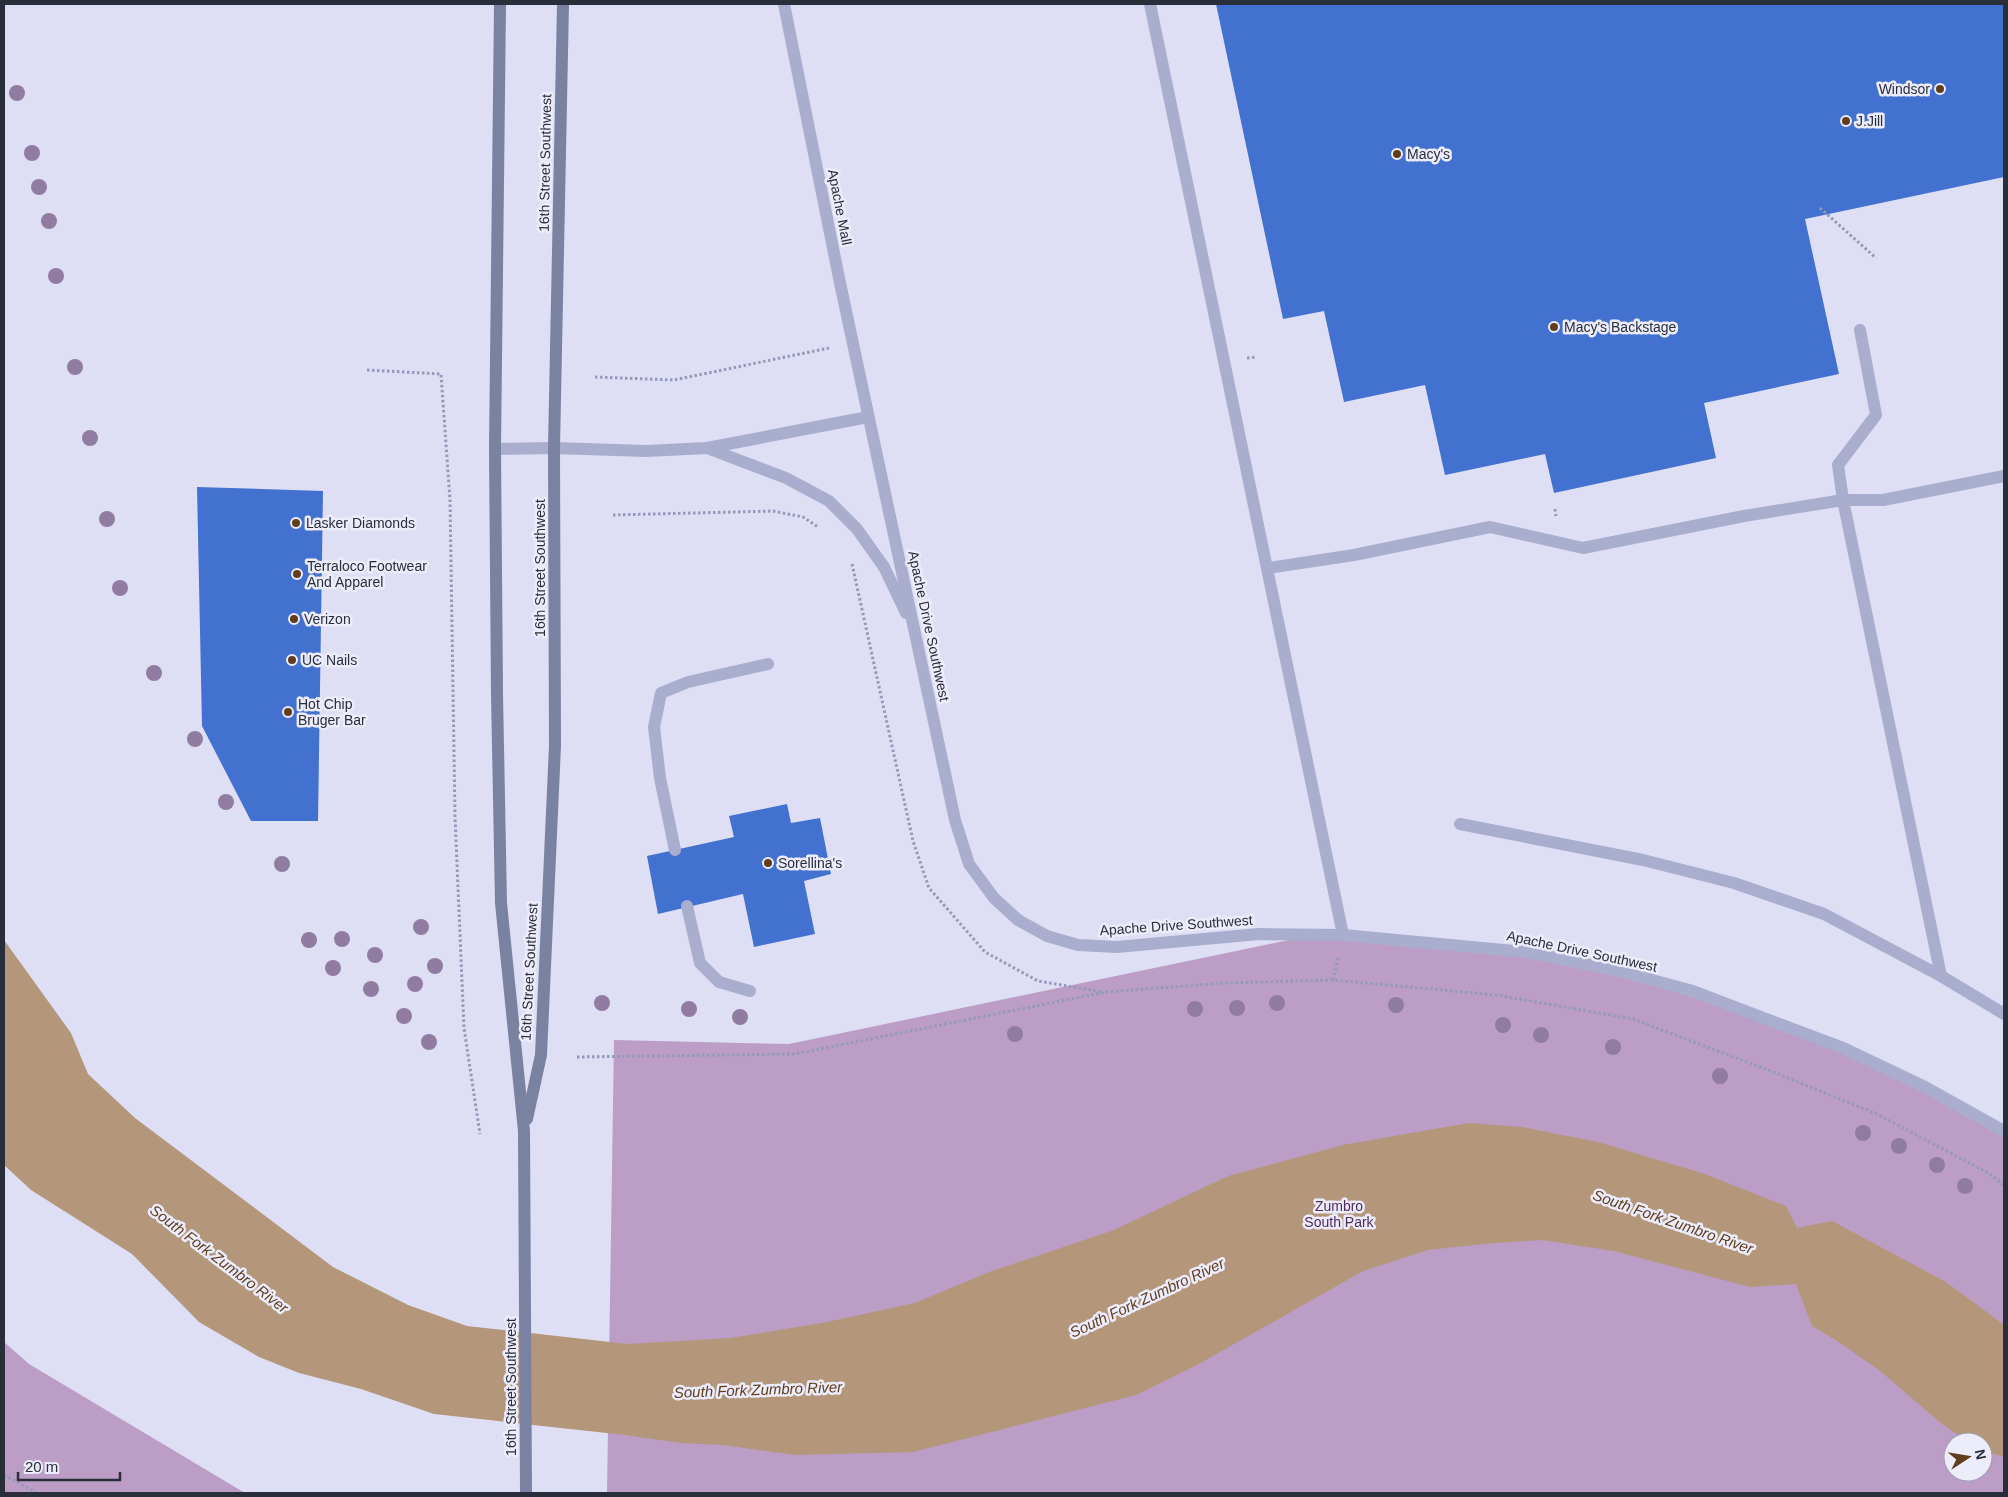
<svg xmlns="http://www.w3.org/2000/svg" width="2008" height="1497" font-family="Helvetica,sans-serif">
<rect width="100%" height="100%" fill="#dedff5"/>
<g fill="#bc9dc5" fill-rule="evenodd">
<path d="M1313,935l217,16 87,20 230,79 157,81v362h-1397l7,-453 175,4zM1953,1442h30v30h-30z"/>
<path d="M4,1342l25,22 216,129h-241z"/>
</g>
<path fill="#b4967b" d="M4,940l67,93 17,41 47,44 198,149 75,38 59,21 161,18 102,-6 97,-16 88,-19 74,-31 125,-42 114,-54 115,-31 126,-22 53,4 76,15 107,32 81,32 11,22 35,-7 114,61 58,43v132l-20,-6 -1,-9h-14l-27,-18 -63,-54 -42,-29 -25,-15 -16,-42 -46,3 -136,-36 -72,-11 -59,4 -55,6 -65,21 -166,94 -61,30 -223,57 -118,3 -72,-10 -42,-2 -56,-8 -191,-21 -73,-25 -62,-16 -40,-16 -60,-35 -67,-68 -101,-64 -27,-25z"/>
<g fill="#4271cf">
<path d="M1216,4h788v173l-199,42 34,155 -135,29 12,55 -162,35 -9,-39 -100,21 -20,-90 -81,17 -20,-91 -41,8z"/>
<path d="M197,487l126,4 -5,330h-67l-49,-95z"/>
<path d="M787,804l4,19 29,-5 11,56 -27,7 11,53 -61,13 -11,-53 -85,20 -11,-58 87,-19 -5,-21z"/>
</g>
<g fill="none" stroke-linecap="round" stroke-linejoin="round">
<g stroke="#9399ba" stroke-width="3" stroke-dasharray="2.5 2.5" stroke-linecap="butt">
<path d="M1820,208l56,50"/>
<path d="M1247,358l9,-1"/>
<path d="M367,370l74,4 9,126 5,317 9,211 16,106"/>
<path d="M595,377l79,3 155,-32"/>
<path d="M1555,509l1,7"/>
<path d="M613,515l160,-4 30,6 15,10"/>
<path d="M852,564l61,277 16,47 56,64 53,29 65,11"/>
<path d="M1333,980l5,-22"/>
<path d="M577,1057l218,-3 311,-62 118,-9 109,-3 163,15 137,24 135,51 109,44 111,59 16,12"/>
<path d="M4,1475l33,18"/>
</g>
<g stroke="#a9adce" stroke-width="12">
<path d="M1150,4l193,931"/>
<path d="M1268,568l86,-13 136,-28 93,21 161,-32 99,-16 -5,-35 38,-50 -16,-85"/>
<path d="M1460,824l183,36 91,23 90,31 117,62 63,38"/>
<path d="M675,850l-15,-72 -6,-51 7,-34 27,-11 80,-18"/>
<path d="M687,906l13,57 19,19 31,9"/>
<path d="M1941,976l-98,-476h40l121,-24"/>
</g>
<g stroke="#a9adce" stroke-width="12">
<path d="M784,4l56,279 115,537 14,44 25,34 24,22 29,16 31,9 39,2 142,-13 84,1 184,17 88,18 78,21 76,29 72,27 84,40 79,44"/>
<path d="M707,448l79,30 43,23 28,28 27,38 22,46"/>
<path d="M495,449l59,-1 92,3 61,-3 161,-31"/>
</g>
<g stroke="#7a82a2" stroke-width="12">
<path d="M500,4l-5,445 2,245 4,209 23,228 2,362"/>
<path d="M527,1119l14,-64 14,-309 -1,-298 9,-444"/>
</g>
</g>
<g fill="#907ca0">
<circle cx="17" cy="93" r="8"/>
<circle cx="32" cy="153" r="8"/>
<circle cx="39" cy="187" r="8"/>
<circle cx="49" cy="221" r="8"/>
<circle cx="56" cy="276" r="8"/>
<circle cx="75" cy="367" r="8"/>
<circle cx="90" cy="438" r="8"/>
<circle cx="107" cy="519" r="8"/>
<circle cx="120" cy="588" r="8"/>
<circle cx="154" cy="673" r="8"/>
<circle cx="195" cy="739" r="8"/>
<circle cx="226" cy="802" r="8"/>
<circle cx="282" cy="864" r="8"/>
<circle cx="421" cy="927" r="8"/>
<circle cx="342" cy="939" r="8"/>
<circle cx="309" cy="940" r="8"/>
<circle cx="375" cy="955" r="8"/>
<circle cx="435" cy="966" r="8"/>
<circle cx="333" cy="968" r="8"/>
<circle cx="415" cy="984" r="8"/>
<circle cx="371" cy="989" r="8"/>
<circle cx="602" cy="1003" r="8"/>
<circle cx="1277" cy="1003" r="8"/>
<circle cx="1396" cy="1005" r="8"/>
<circle cx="1237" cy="1008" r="8"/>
<circle cx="689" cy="1009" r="8"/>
<circle cx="1195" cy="1009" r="8"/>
<circle cx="404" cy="1016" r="8"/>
<circle cx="740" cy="1017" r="8"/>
<circle cx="1503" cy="1025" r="8"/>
<circle cx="1015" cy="1034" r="8"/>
<circle cx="1541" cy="1035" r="8"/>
<circle cx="429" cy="1042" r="8"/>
<circle cx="1613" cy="1047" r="8"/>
<circle cx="1720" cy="1076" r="8"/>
<circle cx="1863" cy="1133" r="8"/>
<circle cx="1899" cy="1146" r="8"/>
<circle cx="1937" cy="1165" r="8"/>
<circle cx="1965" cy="1186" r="8"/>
</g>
<g fill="#603d1b" stroke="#ececfb" stroke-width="2">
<circle cx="1940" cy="89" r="5"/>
<circle cx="1846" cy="121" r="5"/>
<circle cx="1397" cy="154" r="5"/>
<circle cx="1554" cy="327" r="5"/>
<circle cx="296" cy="523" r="5"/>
<circle cx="297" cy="574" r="5"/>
<circle cx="294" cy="619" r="5"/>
<circle cx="292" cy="660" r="5"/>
<circle cx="288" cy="712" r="5"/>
<circle cx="768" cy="863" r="5"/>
</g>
<g text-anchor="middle" stroke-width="5" stroke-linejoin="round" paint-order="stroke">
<g font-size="14" fill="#292e3b" stroke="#ececfb" text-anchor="start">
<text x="1930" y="94" text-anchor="end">Windsor</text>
<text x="1856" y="126">J.Jill</text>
<text x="1407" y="159">Macy's</text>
<text x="1564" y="332">Macy's Backstage</text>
<text x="306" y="528">Lasker Diamonds</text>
<text x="307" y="571">Terraloco Footwear<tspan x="307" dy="16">And Apparel</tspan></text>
<text x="304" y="624">Verizon</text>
<text x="302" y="665">UC Nails</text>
<text x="298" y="709">Hot Chip<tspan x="298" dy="16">Bruger Bar</tspan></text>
<text x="778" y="868">Sorellina's</text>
</g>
<g font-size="14" fill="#292e3b" stroke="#ececfb">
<text transform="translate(545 163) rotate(-89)" y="5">16th Street Southwest</text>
<text transform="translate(840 207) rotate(79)" y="5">Apache Mall</text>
<text transform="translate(540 568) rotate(-90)" y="5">16th Street Southwest</text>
<text transform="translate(929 626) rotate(78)" y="5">Apache Drive Southwest</text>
<text transform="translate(1176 925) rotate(-4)" y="5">Apache Drive Southwest</text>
<text transform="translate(1582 951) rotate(12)" y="5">Apache Drive Southwest</text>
<text transform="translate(529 972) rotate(-87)" y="5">16th Street Southwest</text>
<text transform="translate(511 1387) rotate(-90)" y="5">16th Street Southwest</text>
</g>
<g font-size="14" fill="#512b5b" stroke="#ececfb">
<text x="1339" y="1211">Zumbro<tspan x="1339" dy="16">South Park</tspan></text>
</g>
<g font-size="15" font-style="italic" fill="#603d1b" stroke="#ececfb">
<text transform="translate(1673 1222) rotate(19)" y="5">South Fork Zumbro River</text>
<text transform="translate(219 1259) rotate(37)" y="5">South Fork Zumbro River</text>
<text transform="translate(1147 1298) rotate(-25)" y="5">South Fork Zumbro River</text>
<text transform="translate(758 1390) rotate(-2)" y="5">South Fork Zumbro River</text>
</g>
</g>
<rect width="2008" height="1497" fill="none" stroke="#292e3b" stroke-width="10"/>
<g transform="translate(1968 1457) rotate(78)"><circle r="24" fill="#ececfb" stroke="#9ea0ae"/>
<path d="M0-4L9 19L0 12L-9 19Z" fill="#603d1b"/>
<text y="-8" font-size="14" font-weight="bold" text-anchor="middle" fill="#292e3b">N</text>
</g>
<path d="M18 1472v8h102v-8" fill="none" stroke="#292e3b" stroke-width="2.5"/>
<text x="25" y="1472" font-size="15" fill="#292e3b" stroke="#ececfb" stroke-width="4" paint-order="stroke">20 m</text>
</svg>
